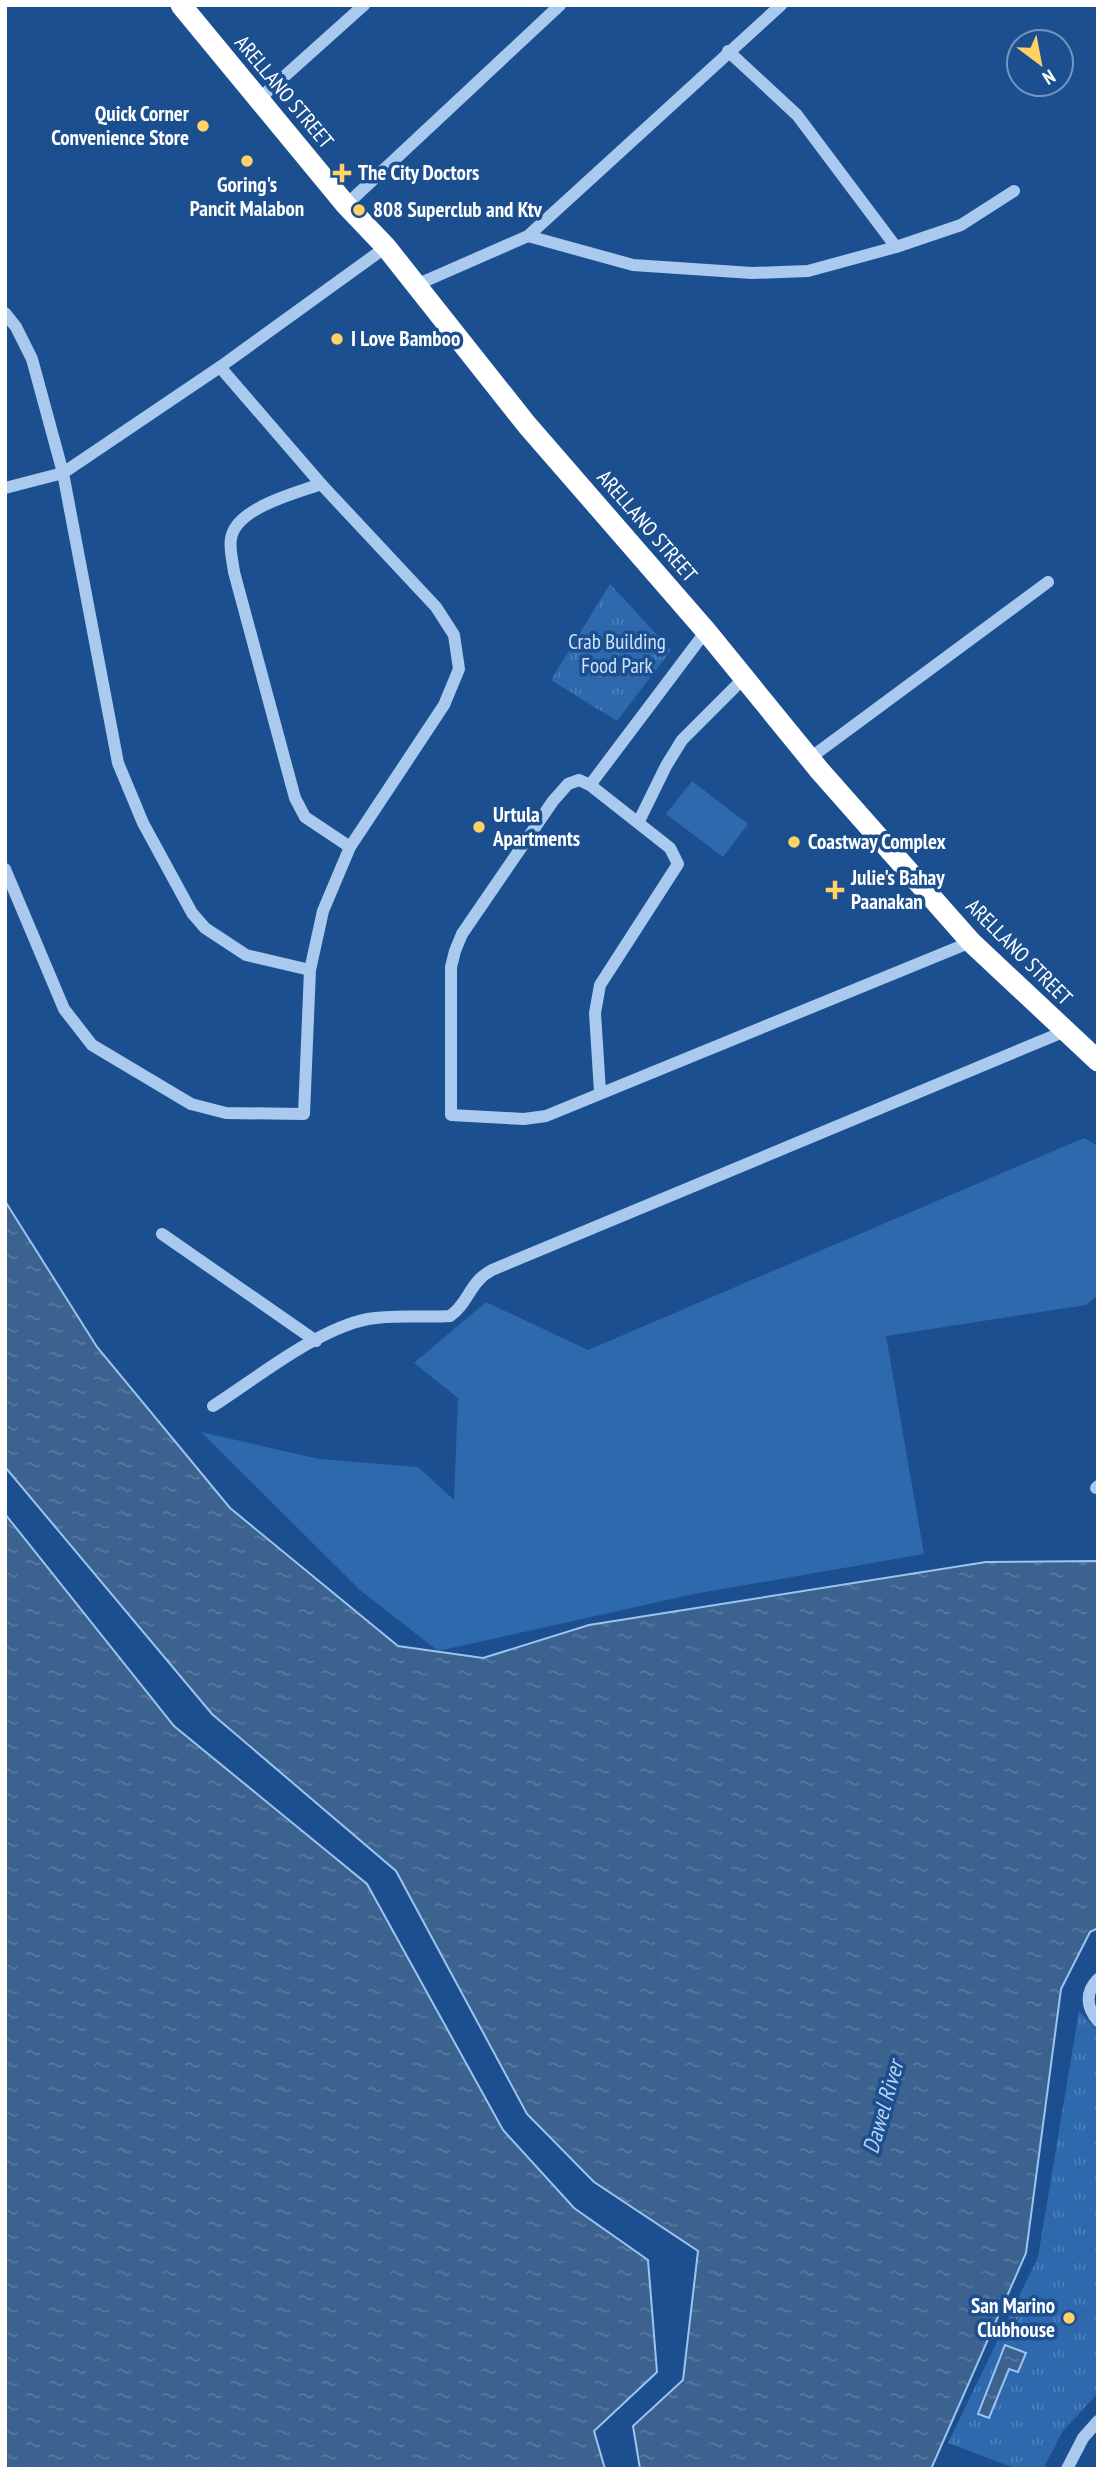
<svg xmlns="http://www.w3.org/2000/svg" width="1103" height="2474" font-family="'PT Sans Narrow',sans-serif">
<defs>
<pattern id="park-tufts" width="24" height="20" patternUnits="userSpaceOnUse" patternTransform="scale(1.75)"><rect width="24" height="20" fill="#2e69ad"/><path d="M3 7l-1-3M5 7V3M7 7l1-3M15 17l-1-3M17 17v-4M19 17l1-3" fill="none" stroke="#4d80b9"/></pattern>
<pattern id="water-ripples" width="26" height="14" patternUnits="userSpaceOnUse" patternTransform="scale(1.75)"><rect width="26" height="14" fill="#3c6290"/><path d="M2 4q2-2 4 0t4 0M15 11q2-2 4 0t4 0" fill="none" stroke="#597aa1"/></pattern>
</defs>
<rect width="100%" height="100%" fill="#1b4f8f"/>
<g fill="#2e69ad">
<path d="M692,781l56,43 -25,33 -57,-43z"/>
<path d="M1084,1138l14,8v149l-12,10 -200,31 38,218 -230,40 -256,57 -78,-61 -159,-158 118,27 99,8 36,33 4,-102 -44,-35 72,-61 102,48z"/>
</g>
<g fill="url(#park-tufts)">
<path d="M610,584l61,66 -54,71 -66,-41z"/>
<path d="M1079,2011l19,20v362l-35,38 -20,38h-26l-69,-26 90,-186z"/>
</g>
<g fill="url(#water-ripples)" stroke="#9cc4f0" stroke-width="2">
<path d="M5,1201l92,146 133,161 168,138 85,12 106,-33 397,-63 112,-1v367l-8,4 -29,57 -35,264 -95,216h-291l-7,-43 50,-46 15,-129 -104,-69 -67,-68 -131,-243 -184,-157 -207,-247z"/>
<path d="M5,1514l169,212 193,158 136,246 71,78 74,52 9,112 -63,59 11,38h-600z"/>
<path d="M1005,2345l21,8 -8,19 -9,-3 -20,49 -11,-4z"/>
</g>
<g fill="none" stroke-linecap="round" stroke-linejoin="round">
<g stroke="#a9c9ee" stroke-width="12">
<path d="M728,51l69,64 99,132"/>
<path d="M258,100l106,-95"/>
<path d="M346,205l214,-200"/>
<path d="M528,236l105,29 119,8 56,-2 88,-24 65,-22 53,-34"/>
<path d="M416,285l112,-49 253,-231"/>
<path d="M5,313l11,14 16,32 31,114 55,290 25,60 49,90 13,15 41,27 64,15"/>
<path d="M321,484c-25,9 -86,24 -90,55 -2,10 2,23 3,33l61,226 10,19 45,30"/>
<path d="M5,488l58,-15 157,-106 166,-120"/>
<path d="M706,631l-116,154 -11,-5 -11,4 -15,17 -91,133 -7,17 -4,16v148l73,4 22,-3 425,-174"/>
<path d="M810,758l238,-176"/>
<path d="M590,785l80,63 8,16 -78,121 -5,28 5,79"/>
<path d="M639,821l27,-55 16,-26 62,-62"/>
<path d="M5,869l59,140 28,36 99,59 35,9 78,1 6,-144 13,-59 27,-64 94,-142 15,-36 -5,-34 -18,-28 -115,-123 -101,-117"/>
<path d="M162,1234l154,107"/>
<path d="M213,1406c44,-28 104,-77 155,-87 26,-5 55,-1 82,-3 19,-13 19,-34 42,-46l571,-238"/>
<path d="M1096,1488l2,-2"/>
<path d="M1098,1979c-13,13 -12,28 0,42"/>
<path d="M1067,2469l16,-31 15,-17"/>
</g>
<path stroke="#fff" stroke-width="21" d="M181,5l165,200 40,42 141,178 179,206 114,140 151,171 127,119"/>
</g>
<g fill="#ffd166" stroke="#1b4f8f" stroke-width="2.5">
<circle cx="203" cy="126" r="7"/>
<circle cx="247" cy="161" r="7"/>
<path d="M338.5 162.5h7v7h7v7h-7v7h-7v-7h-7v-7h7z"/>
<circle cx="359" cy="210" r="7"/>
<circle cx="337" cy="339" r="7"/>
<circle cx="479" cy="827" r="7"/>
<circle cx="794" cy="842" r="7"/>
<path d="M831.5 879.5h7v7h7v7h-7v7h-7v-7h-7v-7h7z"/>
<circle cx="1069" cy="2318" r="7"/>
</g>
<g text-anchor="middle" stroke-width="7" stroke-linejoin="round" paint-order="stroke">
<g font-size="21" fill="#fff" stroke="#1b4f8f">
<text transform="translate(284 92) rotate(50)" y="7">ARELLANO STREET</text>
<text transform="translate(647 526) rotate(49)" y="7">ARELLANO STREET</text>
<text transform="translate(1019 952) rotate(45)" y="7">ARELLANO STREET</text>
</g>
<g font-size="21" font-weight="bold" fill="#fff" stroke="#1b4f8f" text-anchor="start">
<text x="189" y="121" text-anchor="end">Quick Corner<tspan x="189" dy="24">Convenience Store</tspan></text>
<text x="358" y="180">The City Doctors</text>
<text x="247" y="192" text-anchor="middle">Goring's<tspan x="247" dy="24">Pancit Malabon</tspan></text>
<text x="373" y="217">808 Superclub and Ktv</text>
<text x="351" y="346">I Love Bamboo</text>
<text x="493" y="822">Urtula<tspan x="493" dy="24">Apartments</tspan></text>
<text x="808" y="849">Coastway Complex</text>
<text x="851" y="885">Julie's Bahay<tspan x="851" dy="24">Paanakan</tspan></text>
<text x="1055" y="2313" text-anchor="end">San Marino<tspan x="1055" dy="24">Clubhouse</tspan></text>
</g>
<g font-size="21" fill="#cfe3fa" stroke="#1b4f8f">
<text x="617" y="649">Crab Building<tspan x="617" dy="24">Food Park</tspan></text>
</g>
<g font-size="23" font-style="italic" fill="#b5d3f5" stroke="#1b4f8f">
<text transform="translate(883 2107) rotate(-74)" y="8">Dawel River</text>
</g>
</g>
<rect width="1103" height="2474" fill="none" stroke="#ffffff" stroke-width="14"/>
<g transform="translate(1040 63) rotate(148)"><circle r="33" fill="#1b4f8f" stroke="#7695bc" stroke-width="2"/>
<path d="M0-5L12 26L0 18L-12 26Z" fill="#ffd166"/>
<text y="-10" font-size="19" font-weight="bold" text-anchor="middle" fill="#ffffff">N</text>
</g>
</svg>
